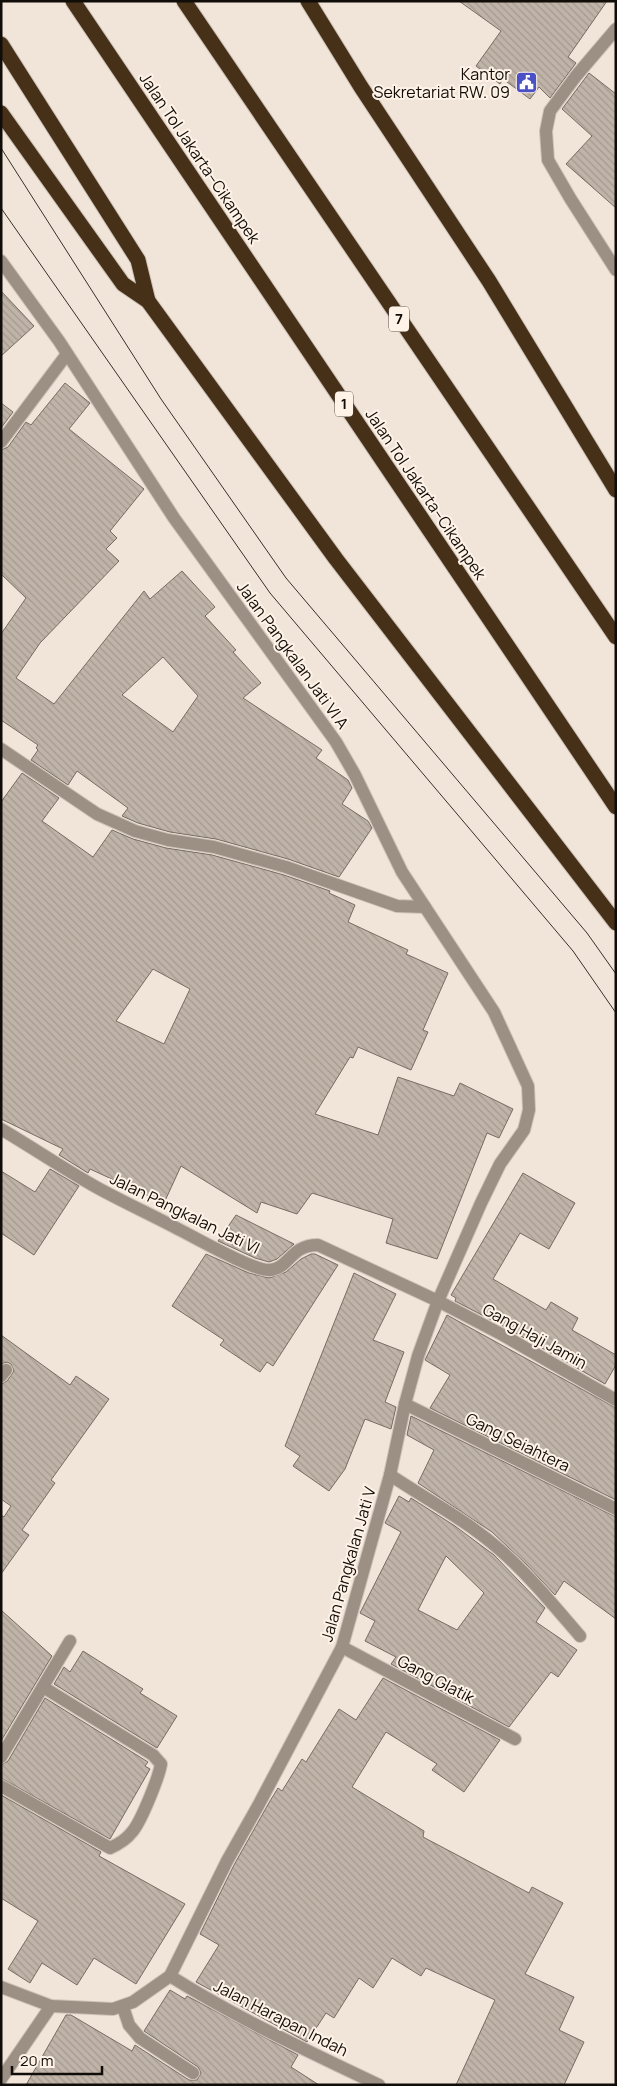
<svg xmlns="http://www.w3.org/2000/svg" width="617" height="2086" font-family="Manrope,sans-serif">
<defs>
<pattern id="building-back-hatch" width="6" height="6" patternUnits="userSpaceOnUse" patternTransform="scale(1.25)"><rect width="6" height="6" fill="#c0b4a8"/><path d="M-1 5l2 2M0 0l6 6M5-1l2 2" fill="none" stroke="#a49a8f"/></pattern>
</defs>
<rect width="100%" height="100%" fill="#f1e5d9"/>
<g fill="url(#building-back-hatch)" stroke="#776c62" fill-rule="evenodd">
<path d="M459,1h148l-39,56 8,6 -26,35 -11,-11 -9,12 -27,-20 -3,5 -24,-18 25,-35z"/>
<path d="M589,73l27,21v114l-50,-44 26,-28 -30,-27z"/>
<path d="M1,291l33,35 -33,30z"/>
<path d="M65,383l25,20 -21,26 75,60 -34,42 7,7 -11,11 13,12 -79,82 -24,35 38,26 90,-113 6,8 32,-28 33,36 -10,9 31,34 -3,2 28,31 -18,15 79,52 -6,8 32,22 4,8 -10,16 26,17 4,7 -33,49 -51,-18 -72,-20 -46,-7 -32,-9 -16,-7 6,-8 -51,-37 -9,14 -37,-25 7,-10 -2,-2 2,-3 -37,-25v-86l25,-36 -25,-24v-124l7,-3 18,-25 5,3zM163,657l35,39 -25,36 -51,-37z"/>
<path d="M1,403l12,9 -12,16z"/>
<path d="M22,773l37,25 -17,23 51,36 19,-27 21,9 33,9 46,7 72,20 46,16 -1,2 26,12 -7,17 60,28 -2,4 42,19 -25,57 5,2 -17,38 -53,-23 -5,11 -3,-1 -35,57 63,21 20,-58 56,19 6,-13 53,26 -14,29 -12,-5 -50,126 -51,-16 7,-24 -81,-26 -15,21 -36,-12 -4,11 -76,-47 -17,37 -74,-34 -2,4 -29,-18 4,-6 -62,-30v-317zM153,969l37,20 -26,55 -48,-23z"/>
<path d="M50,1169l29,17 -45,69 -33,-22v-62l34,21z"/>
<path d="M523,1173l52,30 -26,46 -29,-16 -27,46 53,31 5,-8 27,16 -6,12 44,25v10l-11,19 -100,-57 -50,-26 1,-3 -5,-3z"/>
<path d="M236,1215l58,29 -17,15 -8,3 -14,-4 -37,-17z"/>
<path d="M206,1254l43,19 20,5 17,-6 15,-13 10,-5h4l23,11 -65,101 -6,-4 -7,10 -40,-27 4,-5 -52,-34z"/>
<path d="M354,1273l42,21 -23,46 31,12 -19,50 11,5 -5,22 -26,-10 -20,50 -16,22 -36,-25 7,-10 -15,-10z"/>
<path d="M447,1315l169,93v92l-186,-92 20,-33 -25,-15z"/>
<path d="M1,1335l69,50 6,-9 33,23 -58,81 4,3 -33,47 7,5 -28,39v-59l3,2 7,-11 -10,-7v-115l6,-3 7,-10 -3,-7 -4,-2 -6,2z"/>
<path d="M411,1416l205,101v102l-52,-38 -9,14 -29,-31 -34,-32 -74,-49 16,-33 -27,-15z"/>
<path d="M399,1496l10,6 2,-4 44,28 39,29 51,53 -9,14 41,28 -19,27 -7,-5 -42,55 -118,-63 5,-7 -31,-16 10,-20 -15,-8 41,-81 -16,-9zM446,1556l38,37 -27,37 -39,-20z"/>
<path d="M1,1610l51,46 -51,85z"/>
<path d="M83,1651l60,38 -3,4 37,23 -20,32 -103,-64 10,-17 6,5z"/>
<path d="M383,1678l117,62 -36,52 -32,-22 5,-6 -51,-32 -34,55 72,44 -1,6 106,56 3,-6 31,16 -38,71 49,23 -15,33 25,12 -20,43h-108l39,-85 -69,-32 -5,8 -29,-18 -19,30 -14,-10 -25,40 -8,-5 -19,29 -111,-60 23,-37 -19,-11 34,-69 36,-64 8,-13 4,3 20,-32 4,3 33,-53 17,11z"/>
<path d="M45,1698l103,64 -3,4 5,3 -40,70 -109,-61v-13l7,-4z"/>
<path d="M1,1795l100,57 -2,4 86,48 -49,80 -42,-26 -17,27 -35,-22 -12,20 -22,-14 30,-48 -37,-23z"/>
<path d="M170,1990l15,9 2,-3 111,59 -7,12 28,18h-293l40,-70h5l61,36 3,-6 54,35h8l4,-7 -3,-6 -54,-36z"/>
</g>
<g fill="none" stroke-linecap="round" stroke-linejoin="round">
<defs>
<g id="minor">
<path d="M616,29l-40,47 -26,35 -4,20 2,29 22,38 46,72"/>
<path d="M1,261l58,80 115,177 162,224 19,33 47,97 92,140 34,74 1,24 -5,20 -24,34 -19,39 -43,98 -20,55 -13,48 -15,71 -48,172 -84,159 -31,55 -57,115 -37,26 -20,7 -62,-3 -50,-19"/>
<path d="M1,442l66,-88"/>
<path d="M1,749l96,65 38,17 33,9 46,7 72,20 111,39 28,1"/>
<path d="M1,1129c32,19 63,40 95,58 27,15 56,28 84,43 16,8 75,42 90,40 20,-2 20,-25 48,-25l120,56 63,33 115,66"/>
<path d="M1,1376l5,-6"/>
<path d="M405,1404l211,105"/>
<path d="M390,1475c36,24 76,45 109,74 30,26 55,57 81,87"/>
<path d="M342,1647l173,92"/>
<path d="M1,1757l69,-116"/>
<path d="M1,1786l109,62c9,-4 16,-8 22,-16 9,-10 27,-55 29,-68l-8,-9 -110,-68"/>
<path d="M170,1976c67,42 137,75 209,109"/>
<path d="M123,2007l6,18 11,13 53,35"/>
<path d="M1,2079l50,-73"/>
</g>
<g id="motorway">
<path d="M73,1l543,806"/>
<path d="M184,1l432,636"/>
<path d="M308,1l53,86 128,194 127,209"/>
<path d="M1,44l137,216 10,41"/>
<path d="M1,113l122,171 25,17 188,258 280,364"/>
</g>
</defs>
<use href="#minor" stroke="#cdc2b8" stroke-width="14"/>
<use href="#motorway" stroke="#cdc2b8" stroke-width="17"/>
<use href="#minor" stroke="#9c8f84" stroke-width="12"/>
<use href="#motorway" stroke="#463018" stroke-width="15"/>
<g stroke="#35302b" stroke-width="1">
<path d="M1,148l160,251 125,179 301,355 29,41"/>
<path d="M1,208l269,385 303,358 43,62"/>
</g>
</g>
<defs>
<symbol id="civic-square" viewBox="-11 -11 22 22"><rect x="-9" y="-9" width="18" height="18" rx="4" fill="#4c50c6" stroke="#fff2e6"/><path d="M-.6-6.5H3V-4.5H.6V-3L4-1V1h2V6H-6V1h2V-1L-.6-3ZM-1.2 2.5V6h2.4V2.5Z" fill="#fff"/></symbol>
</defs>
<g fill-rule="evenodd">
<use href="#civic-square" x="514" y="70" width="25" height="25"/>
</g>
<g text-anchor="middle" stroke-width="4" stroke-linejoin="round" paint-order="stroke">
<g fill="#fff2e6" stroke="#58514b" stroke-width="1">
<rect x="389" y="306.5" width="20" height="25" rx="4"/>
<rect x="335" y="391.5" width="18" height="25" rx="4"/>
</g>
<g font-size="15" font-weight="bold" fill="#100c08">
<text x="399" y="324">7</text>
<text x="344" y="409">1</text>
</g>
<g font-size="16" fill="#100c08" stroke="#fff2e6" text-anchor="end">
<text x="510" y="80">Kantor<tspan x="510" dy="18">Sekretariat RW. 09</tspan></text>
</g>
<g font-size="16" fill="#100c08" stroke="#fff2e6">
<text transform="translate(200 158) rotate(56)" y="6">Jalan Tol Jakarta–Cikampek</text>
<text transform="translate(426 494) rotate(56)" y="6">Jalan Tol Jakarta–Cikampek</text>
<text transform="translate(293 655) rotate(54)" y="6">Jalan Pangkalan Jati VI A</text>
<text transform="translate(185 1213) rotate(26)" y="6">Jalan Pangkalan Jati VI</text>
<text transform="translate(535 1336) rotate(29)" y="6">Gang Haji Jamin</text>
<text transform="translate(518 1442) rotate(26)" y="6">Gang Seiahtera</text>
<text transform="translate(348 1564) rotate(-74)" y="6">Jalan Pangkalan Jati V</text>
<text transform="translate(436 1679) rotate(28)" y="6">Gang Glatik</text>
<text transform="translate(281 2018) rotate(27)" y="6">Jalan Harapan Indah</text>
</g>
</g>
<rect width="617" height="2086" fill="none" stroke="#100c08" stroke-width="5"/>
<path d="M12 2066v8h90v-8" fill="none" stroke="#100c08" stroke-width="2.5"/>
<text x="20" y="2066" font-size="15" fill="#100c08" stroke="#fff2e6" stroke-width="4" paint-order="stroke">20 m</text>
</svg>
